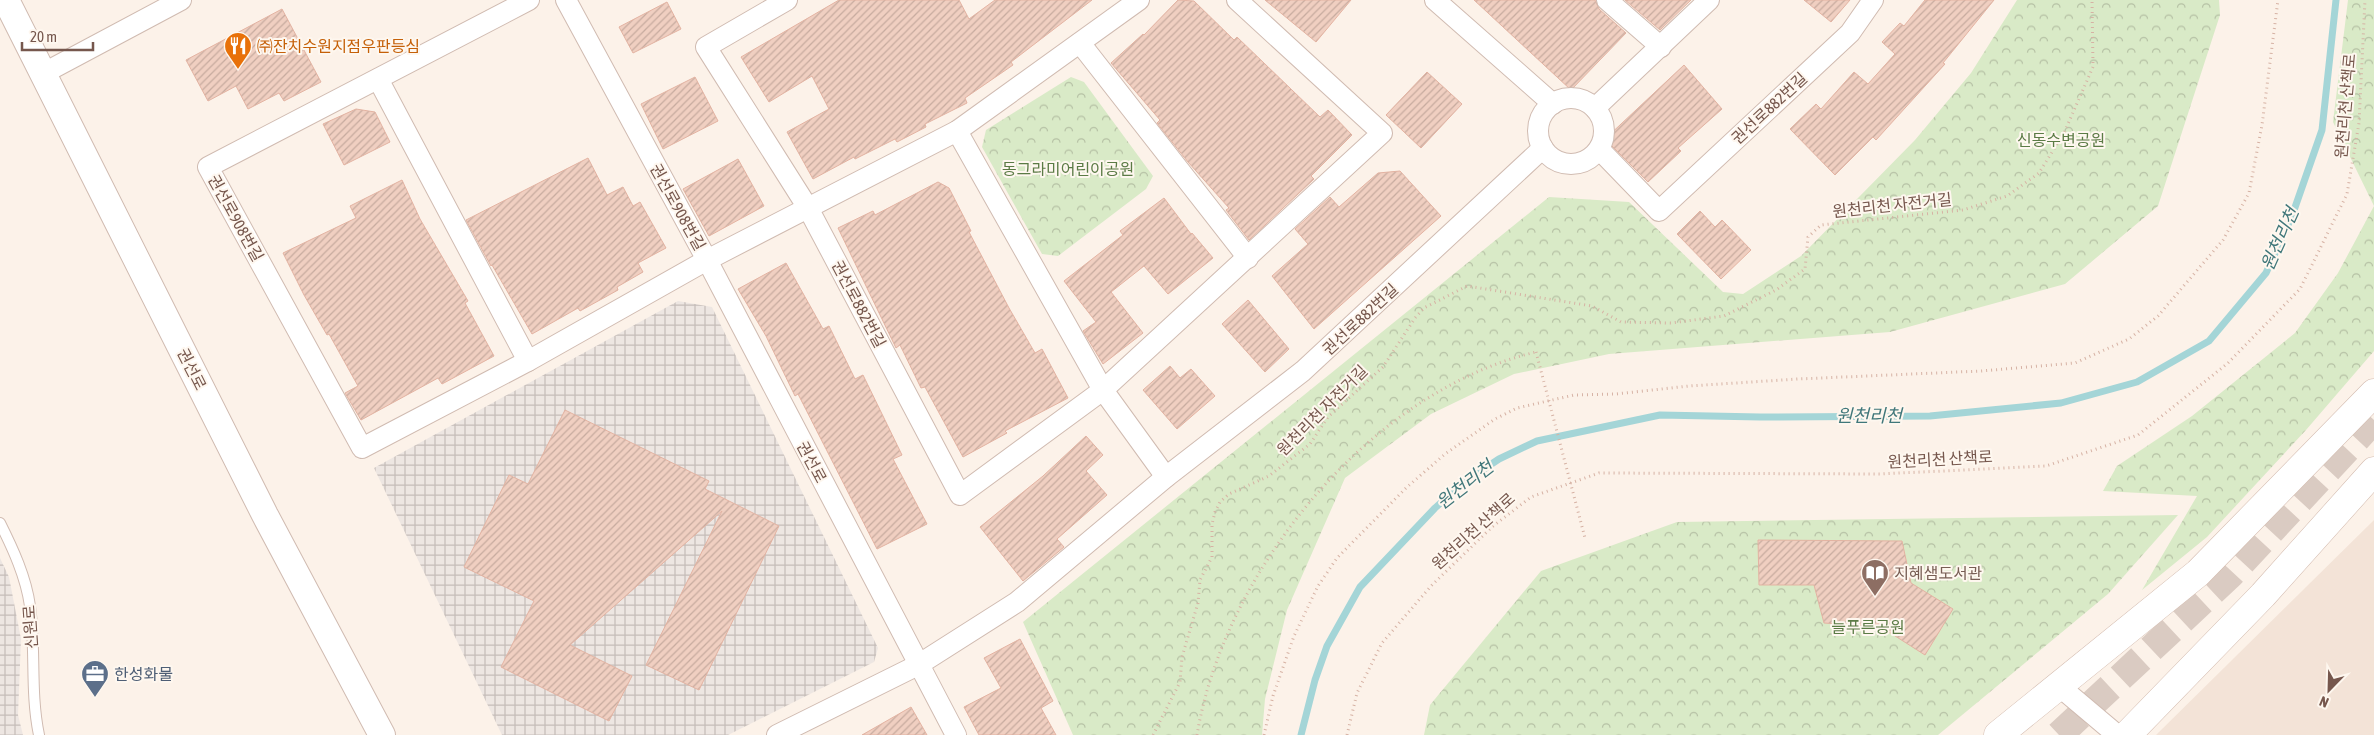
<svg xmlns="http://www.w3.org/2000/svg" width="2374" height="735" font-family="'Asap Condensed','Noto Sans KR',sans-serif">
<defs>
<pattern id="industrial-grid" width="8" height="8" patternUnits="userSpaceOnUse" patternTransform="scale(1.25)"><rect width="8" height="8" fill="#ede6e2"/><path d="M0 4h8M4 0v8" fill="none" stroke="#c5bdb9"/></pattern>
<pattern id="park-crowns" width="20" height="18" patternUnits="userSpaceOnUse" patternTransform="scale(1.25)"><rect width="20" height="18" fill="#d9eac7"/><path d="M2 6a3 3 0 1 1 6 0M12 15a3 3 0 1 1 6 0" fill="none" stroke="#b5c0a4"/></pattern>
<pattern id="building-hatch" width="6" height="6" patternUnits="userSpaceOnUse" patternTransform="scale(1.25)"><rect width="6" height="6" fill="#f0cfc1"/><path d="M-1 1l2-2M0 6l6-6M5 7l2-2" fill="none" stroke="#c7ab9f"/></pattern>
</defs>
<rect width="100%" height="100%" fill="#fcf2e9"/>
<path fill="#f3e3d7" d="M2374,520v215h-218z"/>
<g fill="url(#industrial-grid)">
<path d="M678,301l34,6 166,341 -4,14 -146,73h-226l-128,-267z"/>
<path d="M0,558l9,19 12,62 -3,76 5,20h-23z"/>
</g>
<g fill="url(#park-crowns)">
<path d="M2017,0h202l1,15 -62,191 -93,78 -175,48 -281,22 -95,20 -83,40 -86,64 -58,132 -22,89 -3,36h-189l-50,-113 526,-425 80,5 94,90 20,2 58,-38 114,-116 56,-67z"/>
<path d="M2348,0h26v351l-68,79 -99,107 -65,53 55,-94 -94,-5 14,-25 75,-50 103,-83 43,-60 36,-67 -41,-84z"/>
<path d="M1071,77l13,5 69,94 -7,13 -88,67 -16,-2 -60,-107 4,-17z"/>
<path d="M2178,515l-70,79 -170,141h-514l6,-30 111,-134 136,-49z"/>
</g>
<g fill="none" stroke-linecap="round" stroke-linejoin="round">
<path stroke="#a4d5d7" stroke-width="7" d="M1301,735l14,-55 12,-34 33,-59 75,-79 28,-25 36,-24 38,-18 123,-26 100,2 170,-1 131,-13 76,-21 72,-41 57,-68 26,-57 30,-86 14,-130"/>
</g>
<g fill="url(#building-hatch)" stroke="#e3b3a2">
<path d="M839,0h120l10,19 26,-19h97l-81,62 2,3 -48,33 2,5 -42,21 1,3 -29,15 -2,-3 -40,20 -1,-2 -41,22 -26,-47 42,-23 -17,-33 -43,26 -28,-45z"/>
<path d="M1178,0l16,1 40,39 3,-3 83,80 8,-7 24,25 -41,41 3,3 -65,61 -23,-30 3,-2 -41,-46 -31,-39 3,-3 -49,-57 32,-29 1,1z"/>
<path d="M1265,0h86l-35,42z"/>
<path d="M1474,0h121l4,9 27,24 -55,57z"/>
<path d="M1625,0h66l-31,30z"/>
<path d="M1804,0h46l-19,22z"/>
<path d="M1925,0h69l-51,63 2,1 -69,76 -3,-3 -38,38 -45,-46 26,-25 5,5 33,-37 14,12 27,-30 -13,-12 18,-19 4,3z"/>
<path d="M667,2l14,27 -48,24 -14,-26z"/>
<path d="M282,9l39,73 -37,19 -5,-8 -31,16 -12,-23 -28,15 -22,-41z"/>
<path d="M1684,65l38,44 -44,39 3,3 -33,31 -43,-43z"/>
<path d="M1427,72l35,32 -41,44 -35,-33z"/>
<path d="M695,77l23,44 -55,28 -22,-45z"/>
<path d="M356,109l19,3 15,30 -46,23 -21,-41z"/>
<path d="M588,158l19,37 16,-8 10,19 7,-4 26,46 -28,15 5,9 -26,15 1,3 -38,21 -2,-3 -46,26 -40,-69 -1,1 -25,-46z"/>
<path d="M738,159l26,47 -55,30 -26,-47z"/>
<path d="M1400,171l41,45 -127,113 -42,-53 36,-32 -13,-15 35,-32 9,10 39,-34z"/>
<path d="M402,180l18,39 48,82 -3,2 29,53 -52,28 -4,-6 -77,42 -16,-27 13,-7 -29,-52 -2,1 -23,-40 -21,-42 73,-35 -6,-12z"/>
<path d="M938,182l11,6 22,43 -2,1 40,76 26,45 7,-4 26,49 -63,33 2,2 -44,24 -38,-70 -4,1 -21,-43 -4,3 -58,-120 35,-17 2,4z"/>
<path d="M1164,198l27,36 1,-1 21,25 -45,36 -24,-28 -33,26 32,41 -40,31 -20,-33 13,-9 -32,-41 59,-46 -3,-4z"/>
<path d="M1700,211l15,16 7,-7 29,30 -30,29 -44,-45z"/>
<path d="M786,263l37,66 6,-3 26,53 8,-4 39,80 -9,4 34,65 -50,25 -79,-155 -3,2 -29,-60 -28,-47z"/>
<path d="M1248,300l41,49 -24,23 -43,-48z"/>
<path d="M1170,366l10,12 11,-9 24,27 -38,33 -34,-39z"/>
<path d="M565,410l144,71 -4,8 74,37 -80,164 -53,-25 76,-154 -152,134 62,31 -23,45 -108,-54 33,-66 -70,-34 45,-92 19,9z"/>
<path d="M1086,436l17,19 -17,16 21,24 -50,44 7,8 -41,34 -43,-54 63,-51z"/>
<path d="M1758,540l144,1 9,42 42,26 -28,46 -44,-28 -57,-4 -10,-38h-55z"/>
<path d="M1020,639l33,62 -12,7 15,27h-77l-15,-28 37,-19 -17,-30z"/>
<path d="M911,707l16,28h-65z"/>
</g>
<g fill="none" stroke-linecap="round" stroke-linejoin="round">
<path stroke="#dacbc2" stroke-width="28" stroke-dasharray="28 14" stroke-linecap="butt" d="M2059,735l172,-161 143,-154"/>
<defs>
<path id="service" d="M0,523c13,26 26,54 30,83 6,43 0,86 9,129"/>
<g id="minor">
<path d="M529,0l-321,167 154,281 166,-87 179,-101 250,-129 182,-131"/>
<path d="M566,0l141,260 249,475"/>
<path d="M787,0l-81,47 102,161 152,287 143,-105 279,-257 -145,-133"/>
<path d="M1435,0l118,104"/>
<path d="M1607,0l54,47"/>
<path d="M1080,43l168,215"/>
<path d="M44,73l137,-73"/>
<path d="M378,79l150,282"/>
<circle cx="1571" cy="131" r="33"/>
<path d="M1595,108l114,-108"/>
<path d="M957,131l146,259 63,87"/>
<path d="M1599,149l60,62 191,-178 23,-33"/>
<path d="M2059,686l58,49"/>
<path d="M777,735l141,-70 99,-63 149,-125 137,-106 240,-223"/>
</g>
<path id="tertiary" d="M6,0l259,515 117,220"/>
<g id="secondary">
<path d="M1998,735l200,-162 176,-180"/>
<path d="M2127,735l136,-140 111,-124"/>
</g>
</defs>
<use href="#service" stroke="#d0bbb1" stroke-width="12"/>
<use href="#minor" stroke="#d0bbb1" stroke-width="22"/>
<use href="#tertiary" stroke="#d0bbb1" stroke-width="28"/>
<use href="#secondary" stroke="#d3bbaf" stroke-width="29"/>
<g stroke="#d6b2a4" stroke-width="3" stroke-dasharray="1 4" stroke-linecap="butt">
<path d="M1153,735l27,-53 2,-25 16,-54 2,-23 12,-23v-33l3,-12 5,-10 9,-8 40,-18 41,-32 18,-27 55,-50 32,-49 9,-10 43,-22 125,20 29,16 50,1 53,-7 52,-26 29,-21 3,-32 13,-12 142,-15 44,-14 32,-23 25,-40 29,-66 -1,-67"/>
<path d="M1197,735c27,-164 173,-344 339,-383"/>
<path d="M1264,735l9,-39 21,-60 24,-50 19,-28 69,-70 39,-34 50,-35 22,-11 57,-13 42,-1 73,-8 109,-7 183,-8 94,-8 54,-24 29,-23 65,-76 26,-47 13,-68 16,-125"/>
<path d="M1347,735l10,-42 25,-50 49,-57 61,-59 39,-30 68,-24 281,1 166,-8 92,-31 90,-72 72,-74 47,-95 12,-71 6,-123"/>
</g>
<use href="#service" stroke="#fff" stroke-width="10"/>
<use href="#minor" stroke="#fff" stroke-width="20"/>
<use href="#tertiary" stroke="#fff" stroke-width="26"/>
<use href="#secondary" stroke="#fff" stroke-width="28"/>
<path stroke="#d6b2a4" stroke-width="3" stroke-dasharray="1 4" stroke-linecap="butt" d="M1536,352l49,186"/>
</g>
<defs>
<symbol id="restaurant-pin" viewBox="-11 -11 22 30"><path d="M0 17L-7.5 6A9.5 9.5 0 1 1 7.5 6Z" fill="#e8710a" stroke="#fef7ef"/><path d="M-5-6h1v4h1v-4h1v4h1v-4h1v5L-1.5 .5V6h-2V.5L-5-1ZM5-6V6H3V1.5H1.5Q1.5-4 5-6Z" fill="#fff"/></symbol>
<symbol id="library-pin" viewBox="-11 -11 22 30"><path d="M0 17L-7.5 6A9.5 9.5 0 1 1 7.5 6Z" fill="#8d6e63" stroke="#fef7ef"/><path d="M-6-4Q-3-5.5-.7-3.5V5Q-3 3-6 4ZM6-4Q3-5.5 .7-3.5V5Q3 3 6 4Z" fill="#fff"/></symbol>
<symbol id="office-pin" viewBox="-11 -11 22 30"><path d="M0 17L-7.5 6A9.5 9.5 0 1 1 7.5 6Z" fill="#5c6f8a" stroke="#fef7ef"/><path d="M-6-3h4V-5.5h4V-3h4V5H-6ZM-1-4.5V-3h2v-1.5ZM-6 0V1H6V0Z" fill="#fff"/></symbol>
</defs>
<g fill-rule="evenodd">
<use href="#restaurant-pin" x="222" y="30" width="32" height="43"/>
<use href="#library-pin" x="1859" y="557" width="32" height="43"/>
<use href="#office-pin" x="79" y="658" width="32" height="43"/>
</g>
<g text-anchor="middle" stroke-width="4" stroke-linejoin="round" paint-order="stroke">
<g font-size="16" fill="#c56008" stroke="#fef7ef" text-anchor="start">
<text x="257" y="52">㈜잔치수원지점우판등심</text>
</g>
<g font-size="16" fill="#76574d" stroke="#fef7ef">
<text transform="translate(2345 106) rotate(-85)" y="6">원천리천 산책로</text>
<text transform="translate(1769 108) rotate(-43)" y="6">권선로882번길</text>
<text transform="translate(1892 205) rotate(-6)" y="6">원천리천 자전거길</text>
<text transform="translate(678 207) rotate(61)" y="6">권선로908번길</text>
<text transform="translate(236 218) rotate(61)" y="6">권선로908번길</text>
<text transform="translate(859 304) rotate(62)" y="6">권선로882번길</text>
<text transform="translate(1360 319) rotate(-43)" y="6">권선로882번길</text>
<text transform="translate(192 369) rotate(63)" y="6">권선로</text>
<text transform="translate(1322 410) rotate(-45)" y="6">원천리천 자전거길</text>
<text transform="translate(1940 459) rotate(-3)" y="6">원천리천 산책로</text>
<text transform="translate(812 462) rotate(62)" y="6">권선로</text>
<text transform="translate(1473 531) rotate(-42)" y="6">원천리천 산책로</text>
<text transform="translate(30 627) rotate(-94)" y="6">신원로</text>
</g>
<g font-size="16" fill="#5b7b45" stroke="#fef7ef">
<text x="2061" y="146">신동수변공원</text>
<text x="1068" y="175">동그라미어린이공원</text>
<text x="1868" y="633">늘푸른공원</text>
</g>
<g font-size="16" fill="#785e54" stroke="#fef7ef" text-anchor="start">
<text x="1894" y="579">지혜샘도서관</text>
</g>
<g font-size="16" fill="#4e5e75" stroke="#fef7ef" text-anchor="start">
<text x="114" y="680">한성화물</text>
</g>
<g font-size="18" font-style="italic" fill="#40777a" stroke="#fef7ef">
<text transform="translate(2280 239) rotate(-66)" y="6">원천리천</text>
<text x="1869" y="422">원천리천</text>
<text transform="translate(1465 485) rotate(-38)" y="6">원천리천</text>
</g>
</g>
<g transform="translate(2329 690) rotate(203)" stroke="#fef7ef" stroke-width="4" paint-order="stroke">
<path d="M0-4L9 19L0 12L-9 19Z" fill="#76574d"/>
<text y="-8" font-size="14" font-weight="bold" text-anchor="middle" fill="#76574d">N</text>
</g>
<path d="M22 42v8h71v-8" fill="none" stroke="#76574d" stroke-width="2.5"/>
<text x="30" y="42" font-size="15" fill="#76574d" stroke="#fef7ef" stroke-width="4" paint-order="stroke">20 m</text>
</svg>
